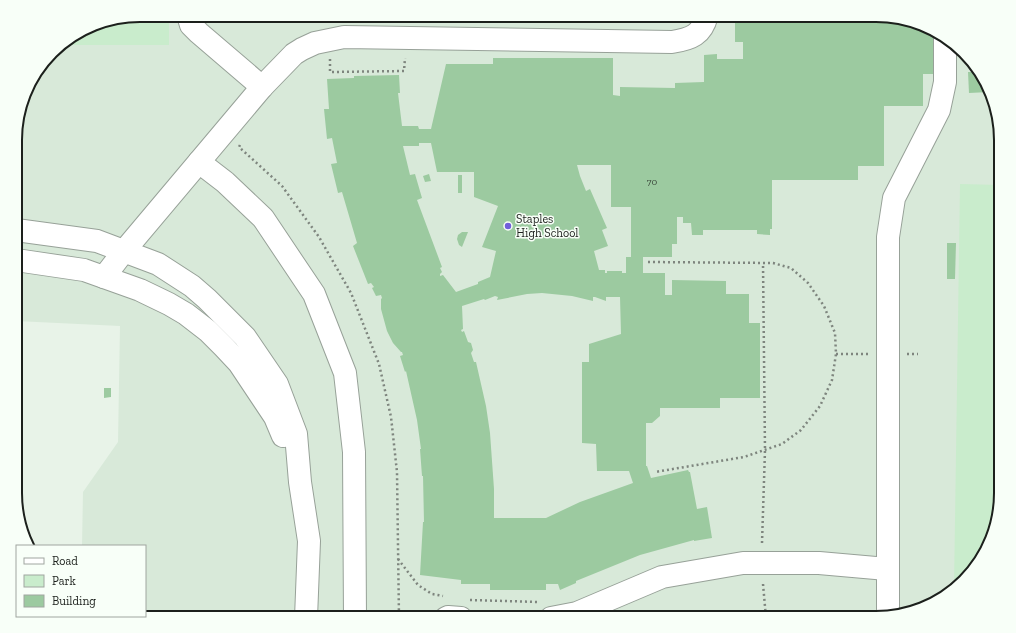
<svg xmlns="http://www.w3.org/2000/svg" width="1016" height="633" font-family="'Zilla Slab',serif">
<rect width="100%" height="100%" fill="#e8f3e8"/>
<path fill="#d8e9d9" d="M140,15h736l33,4 36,17 39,41 17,54v370l-21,61 -41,39 -55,17h-744l-13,-2h18v-70h-63l1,-54 35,-50 2,-116 -104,-5v-197l12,-40 29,-38 35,-22z"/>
<g fill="#c9eccc">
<path d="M140,15h29v30h-110l33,-21z"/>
<path d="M960,184l41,1v316l-21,61 -26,25z"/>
</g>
<g fill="#9ccaa0" fill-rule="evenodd">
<path d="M735,15h141l33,4 27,13v42h-13v32h-39v60h-26v14h-86v49h-2v6l-13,-1v-4h-54v5h-11l-1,-12h-8v-6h-6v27h-5v13h-29v16h22v22h7v-15l54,1v13h23v29h11v75h-40v10h-60v8l-8,7h-6v43h1l4,12 37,-8 1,2h1l7,37 10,-2 5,31 -18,3v-1l-54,15 -64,26v2l-16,7 -2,-6h-12v6h-56v-6h-29v-4l-41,-5 3,-53h1l-1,-46h-1l-2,-27h1l-4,-29 -11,-49 -1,1 -5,-16 3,-1 -1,-3h-1l-8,-9 -6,-12 -6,-22v-10l1,-1 -1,-3 -5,1 -4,-8 2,-1 -3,-4 -3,1 -15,-38 4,-3 -15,-51 -4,1 -7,-29 6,-1 -5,-25 -5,1 -3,-30h5l-2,-30 27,-1v-2l45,-1 1,18h-2l4,33h16l1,3h12l15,-65h47v-6h120v37l7,1v-9l55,1v-5l29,-1v-27l13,-1v5h26v-17h-8zM419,143h12l6,29h37v25l24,9 -16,41 14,4 -6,26 -12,5v2l-22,8 -13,-17 -3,1v-2l2,-2 -2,-4 2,-1 -25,-67 5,-2 -7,-24 -5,1 -7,-29h16zM577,165h34v42h20v50h-5v16h-4v-2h-15v2h-2v-3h-6l-5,-19 14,-5 -6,-16 5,-2 -17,-39 -4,2 -6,-15zM542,293l30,3 21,5v-4h2l11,4v-4h14l1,37 -32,10v18h-7v81l14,1 1,27h32l4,12 -53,19 -34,16h-52v-29l-4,-56 -4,-27 -10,-44h-2l-3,-9 2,-3 -2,-7 -3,-1 -4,-11 -2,1 -1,-2 2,-1 -1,-23 22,-7 1,1 10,-4 3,1 -1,3 30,-6z"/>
<path d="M968,72h11l5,5 5,15 -20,1z"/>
<path d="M429,174l2,7 -6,1 -2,-6z"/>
<rect x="458" y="175" width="4" height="18"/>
<path d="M462,232h6l-6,15 -3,-2 -2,-6 1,-4z"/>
<path d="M947,243h9l-1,36h-8z"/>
<path d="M104,388h7v9l-7,1z"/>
</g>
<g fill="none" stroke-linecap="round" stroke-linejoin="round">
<defs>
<g id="minor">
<path d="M188,15l3,10 8,8 63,54"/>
<path d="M199,162l26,20 38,36 51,76 31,79 9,79 1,166"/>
<path d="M16,230l81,11 61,23 34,22 15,13 38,38 32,47 19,50 4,48 9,59 -3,77"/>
<path d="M16,260l68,10 56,20 29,14 17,10 22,17 16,16 15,16 36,54 8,19"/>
<path d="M104,277l20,-26 138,-164 32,-33 8,-5 13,-6 29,-6 328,5c19,-3 30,-7 35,-27"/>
<path d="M888,617v-380l6,-39 45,-88 6,-28v-46"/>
<path d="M446,618l2,-1 13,1"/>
<path d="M551,618l26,-5 85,-36 81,-14h76l68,6"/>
</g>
</defs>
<use href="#minor" stroke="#97a198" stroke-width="24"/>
<g stroke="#7e857e" stroke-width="2.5" stroke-dasharray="2 3" stroke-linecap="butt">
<path d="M330,59v13l74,-1 1,-13"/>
<path d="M995,111l6,25"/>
<path d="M240,145l-1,2 43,39 37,51 32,56 28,71 12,53 6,55 2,146"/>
<path d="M648,262l125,1 18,5 17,15 16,23 11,27 1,21 -4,26 -12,26 -19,24 -19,14 -38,13 -89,15"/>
<path d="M836,354h32"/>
<path d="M907,354h11"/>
<path d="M762,543l3,-93 -2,-187"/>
<path d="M398,559l20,26 14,9 11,2"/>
<path d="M763,584l3,34"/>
<path d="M470,600l69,2"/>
</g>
<use href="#minor" stroke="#fff" stroke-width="22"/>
</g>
<circle fill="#715fda" stroke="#f8fff8" stroke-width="1.5" cx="508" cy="226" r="4"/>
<g text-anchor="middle" stroke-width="3" stroke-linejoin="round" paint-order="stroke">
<g font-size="10" fill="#3c4a3d">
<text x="652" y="185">70</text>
</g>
<g font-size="12" fill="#1c201c" stroke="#f8fff8" text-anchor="start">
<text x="516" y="223">Staples<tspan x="516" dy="14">High School</tspan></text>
</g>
</g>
<path d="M0 0H1016V633H0ZM140 22H876A118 118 0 0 1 994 140V493A118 118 0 0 1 876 611H140A118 118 0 0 1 22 493V140A118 118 0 0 1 140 22Z" fill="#f8fff8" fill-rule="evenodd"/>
<path fill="none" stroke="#1c201c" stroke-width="2" d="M140 22H876A118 118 0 0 1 994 140V493A118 118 0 0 1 876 611H140A118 118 0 0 1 22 493V140A118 118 0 0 1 140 22Z"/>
<rect x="16" y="545" width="130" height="72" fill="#f8fff8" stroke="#a0a6a0"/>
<rect x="24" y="558" width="20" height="6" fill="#ffffff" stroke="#a0a6a0"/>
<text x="52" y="565" font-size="12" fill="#1c201c">Road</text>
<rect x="24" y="575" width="20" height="12" fill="#c9eccc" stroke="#a0a6a0"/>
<text x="52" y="585" font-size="12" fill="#1c201c">Park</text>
<rect x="24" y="595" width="20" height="12" fill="#9ccaa0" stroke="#a0a6a0"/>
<text x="52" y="605" font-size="12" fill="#1c201c">Building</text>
</svg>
